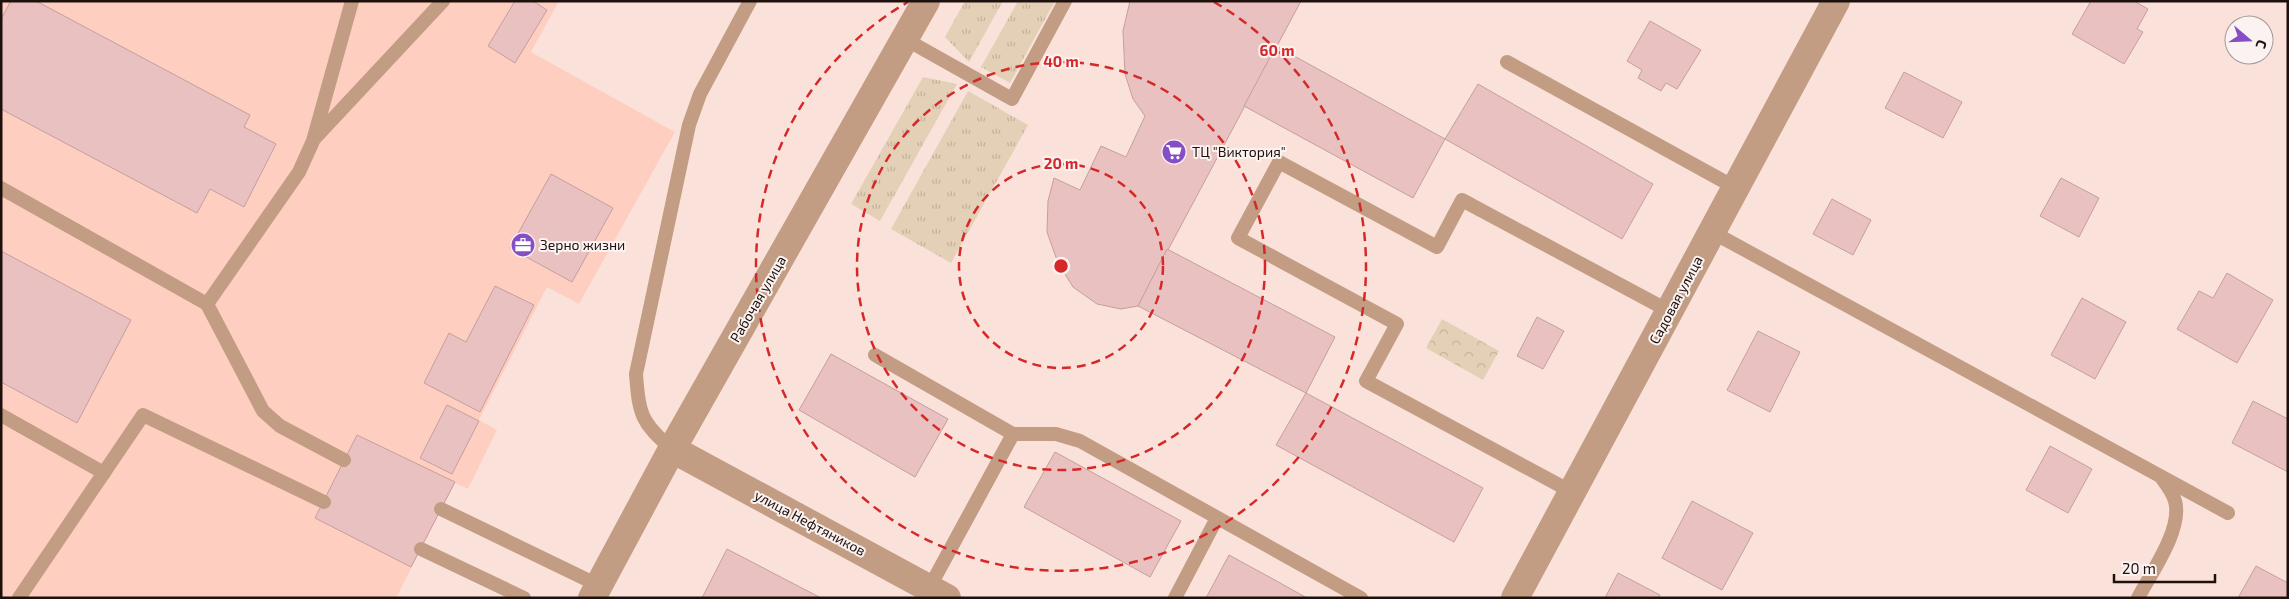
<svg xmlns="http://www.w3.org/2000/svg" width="2289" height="599" font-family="'Exo 2',sans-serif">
<defs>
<pattern id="grass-tufts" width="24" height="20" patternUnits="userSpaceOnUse" patternTransform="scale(1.25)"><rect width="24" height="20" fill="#e4d0b6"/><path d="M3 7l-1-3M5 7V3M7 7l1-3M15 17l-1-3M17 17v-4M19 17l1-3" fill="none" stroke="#c3b29b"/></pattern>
<pattern id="park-crowns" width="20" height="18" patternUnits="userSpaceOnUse" patternTransform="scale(1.25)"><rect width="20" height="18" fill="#e4d0b6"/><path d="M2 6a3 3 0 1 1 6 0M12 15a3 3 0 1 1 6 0" fill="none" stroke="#c3b29b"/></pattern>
</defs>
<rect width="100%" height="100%" fill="#fae2db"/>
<path fill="#fecfc1" d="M1,1h558l-28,51 144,80 -96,172 -32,-17 -68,133 18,10 -29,59 -13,-6 -59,115h-395z"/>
<g fill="url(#grass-tufts)">
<path d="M965,1h38l-34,61 -24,-25z"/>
<path d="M1018,1h37l-45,82 -29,-16z"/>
<path d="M923,77l34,7 -77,137 -29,-17z"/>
<path d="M968,91l60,34 -77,138 -60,-34z"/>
</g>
<path fill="url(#park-crowns)" d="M1442,319l57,32 -16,29 -57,-32z"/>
<g fill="#eac1c1" stroke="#c59e9e">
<path d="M11,1h25l214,114 -6,12 32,17 -32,63 -34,-18 -13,24 -196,-104v-90z"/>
<path d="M515,1h18l14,9 -32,53 -27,-17z"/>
<path d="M1130,1h171l-163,305 -17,3 -24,-5 -24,-17 -15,-24 -11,-31 1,-31 6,-23 26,12 21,-44 25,11 19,-41 -12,-17 -8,-25 -2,-43z"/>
<path d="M2091,1h43l14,8 -11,20 6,3 -19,32 -52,-30z"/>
<path d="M1650,21l51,29 -24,39 -11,-6 -5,8 -23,-13 4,-8 -15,-9z"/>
<path d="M1276,46l169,93 -32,59 -169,-92z"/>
<path d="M1904,72l58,30 -19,36 -58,-30z"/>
<path d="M1478,84l175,100 -31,55 -177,-100z"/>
<path d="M551,174l62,34 -41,74 -62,-34z"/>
<path d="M2061,178l38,20 -20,39 -39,-21z"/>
<path d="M1832,199l39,21 -18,35 -40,-21z"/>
<path d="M1167,249l168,88 -29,56 -168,-87z"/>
<path d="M1,251l130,69 -54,103 -76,-41z"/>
<path d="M2227,273l46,27 -36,63 -60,-34 22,-38 14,7z"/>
<path d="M495,286l39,19 -54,107 -56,-29 25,-50 17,9z"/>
<path d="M2082,298l44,24 -31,57 -44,-24z"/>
<path d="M1537,317l27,14 -21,38 -26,-13z"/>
<path d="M1758,331l42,21 -30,60 -43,-22z"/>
<path d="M831,354l117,65 -33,58 -116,-67z"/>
<path d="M1306,393l177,95 -29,54 -178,-97z"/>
<path d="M2253,401l35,18v53l-56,-29z"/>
<path d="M447,405l32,16 -27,53 -32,-16z"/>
<path d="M357,435l98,47 -44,85 -96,-49z"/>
<path d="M2050,446l42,23 -24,44 -42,-23z"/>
<path d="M1055,452l126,69 -31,56 -126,-70z"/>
<path d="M1692,501l61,32 -31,57 -60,-32z"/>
<path d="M727,549l94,49h-119z"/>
<path d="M1229,555l44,24 34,19h-101z"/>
<path d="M2256,566l32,17v15h-50z"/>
<path d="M1618,573l42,22 -2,3h-53z"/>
</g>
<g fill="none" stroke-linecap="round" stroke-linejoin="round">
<g stroke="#c39d83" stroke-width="14">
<path d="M905,39l107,60 53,-98"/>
<path d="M1507,62l229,126"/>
<path d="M315,138l128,-137"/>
<path d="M1,188l206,116 56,107 17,15 64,34"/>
<path d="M1712,232l516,281"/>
<path d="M207,304l92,-132 14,-31 39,-140"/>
<path d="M875,355l138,79 -86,158"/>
<path d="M1,415l103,58"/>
<path d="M1013,434h43l24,7 281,157"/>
<path d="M672,449c-31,-26 -33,-35 -36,-75l53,-249 11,-31 50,-93"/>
<path d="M1572,492l-206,-111 31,-57 -159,-86 41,-76 158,85 25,-47 207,111"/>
<path d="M441,509l157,76"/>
<path d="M421,549l103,49"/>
<path d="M19,598l124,-183 181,87"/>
<path d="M1175,598l42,-80"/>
<path d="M2138,598c13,-25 45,-69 37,-97 -2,-8 -9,-17 -14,-24"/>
</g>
<g stroke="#c39d83" stroke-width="28">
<path d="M672,449l275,149"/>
<path d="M592,598l80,-149 254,-448"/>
<path d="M1515,598l321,-597"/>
</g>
</g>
<g fill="none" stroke="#d62828" stroke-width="2.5" stroke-dasharray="9 6">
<circle cx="1061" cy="266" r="102"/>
<circle cx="1061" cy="266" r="204"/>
<path d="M1214 2A305 305 0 1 1 908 2"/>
</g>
<defs>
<symbol id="supermarket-disc" viewBox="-11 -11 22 22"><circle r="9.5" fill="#864ec5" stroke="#fbf3f1"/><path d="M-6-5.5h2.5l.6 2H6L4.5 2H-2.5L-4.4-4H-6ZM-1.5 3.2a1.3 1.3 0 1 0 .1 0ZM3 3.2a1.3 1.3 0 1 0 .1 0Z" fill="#fff"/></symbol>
<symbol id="office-disc" viewBox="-11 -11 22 22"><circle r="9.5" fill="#864ec5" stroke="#fbf3f1"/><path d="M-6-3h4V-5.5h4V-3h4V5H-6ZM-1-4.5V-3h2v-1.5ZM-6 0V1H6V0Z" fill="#fff"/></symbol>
</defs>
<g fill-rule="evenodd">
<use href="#supermarket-disc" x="1160" y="138" width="28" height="28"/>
<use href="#office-disc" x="509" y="231" width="28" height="28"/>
</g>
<g text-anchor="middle" stroke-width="4" stroke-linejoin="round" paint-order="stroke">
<g font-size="14" fill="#1e110d" stroke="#fbf3f1" text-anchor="start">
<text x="1192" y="157">ТЦ "Виктория"</text>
<text x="540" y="250">Зерно жизни</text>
</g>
<g font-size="14" fill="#1e110d" stroke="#fbf3f1">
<text transform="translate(758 299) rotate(-60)" y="5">Рабочая улица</text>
<text transform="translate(1676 300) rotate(-62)" y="5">Садовая улица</text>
<text transform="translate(810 523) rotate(28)" y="5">улица Нефтяников</text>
</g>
</g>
<circle cx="1061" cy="266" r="8" fill="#d62828" stroke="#fbf3f1" stroke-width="2.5"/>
<g font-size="15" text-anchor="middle" font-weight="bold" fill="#d62828" stroke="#fbf3f1" stroke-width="4" stroke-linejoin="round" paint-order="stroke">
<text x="1277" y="56">60 m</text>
<text x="1061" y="67">40 m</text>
<text x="1061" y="169">20 m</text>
</g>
<rect width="2289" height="599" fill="none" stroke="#1e110d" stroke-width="5"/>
<g transform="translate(2249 40) rotate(109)"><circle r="24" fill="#fbf3f1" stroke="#a39996"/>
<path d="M0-4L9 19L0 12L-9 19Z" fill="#864ec5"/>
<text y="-8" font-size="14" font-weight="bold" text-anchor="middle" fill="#1e110d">С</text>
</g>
<path d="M2114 574v8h101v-8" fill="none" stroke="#1e110d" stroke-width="2.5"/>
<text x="2122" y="574" font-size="15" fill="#1e110d" stroke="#fbf3f1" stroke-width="4" paint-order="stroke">20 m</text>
</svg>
